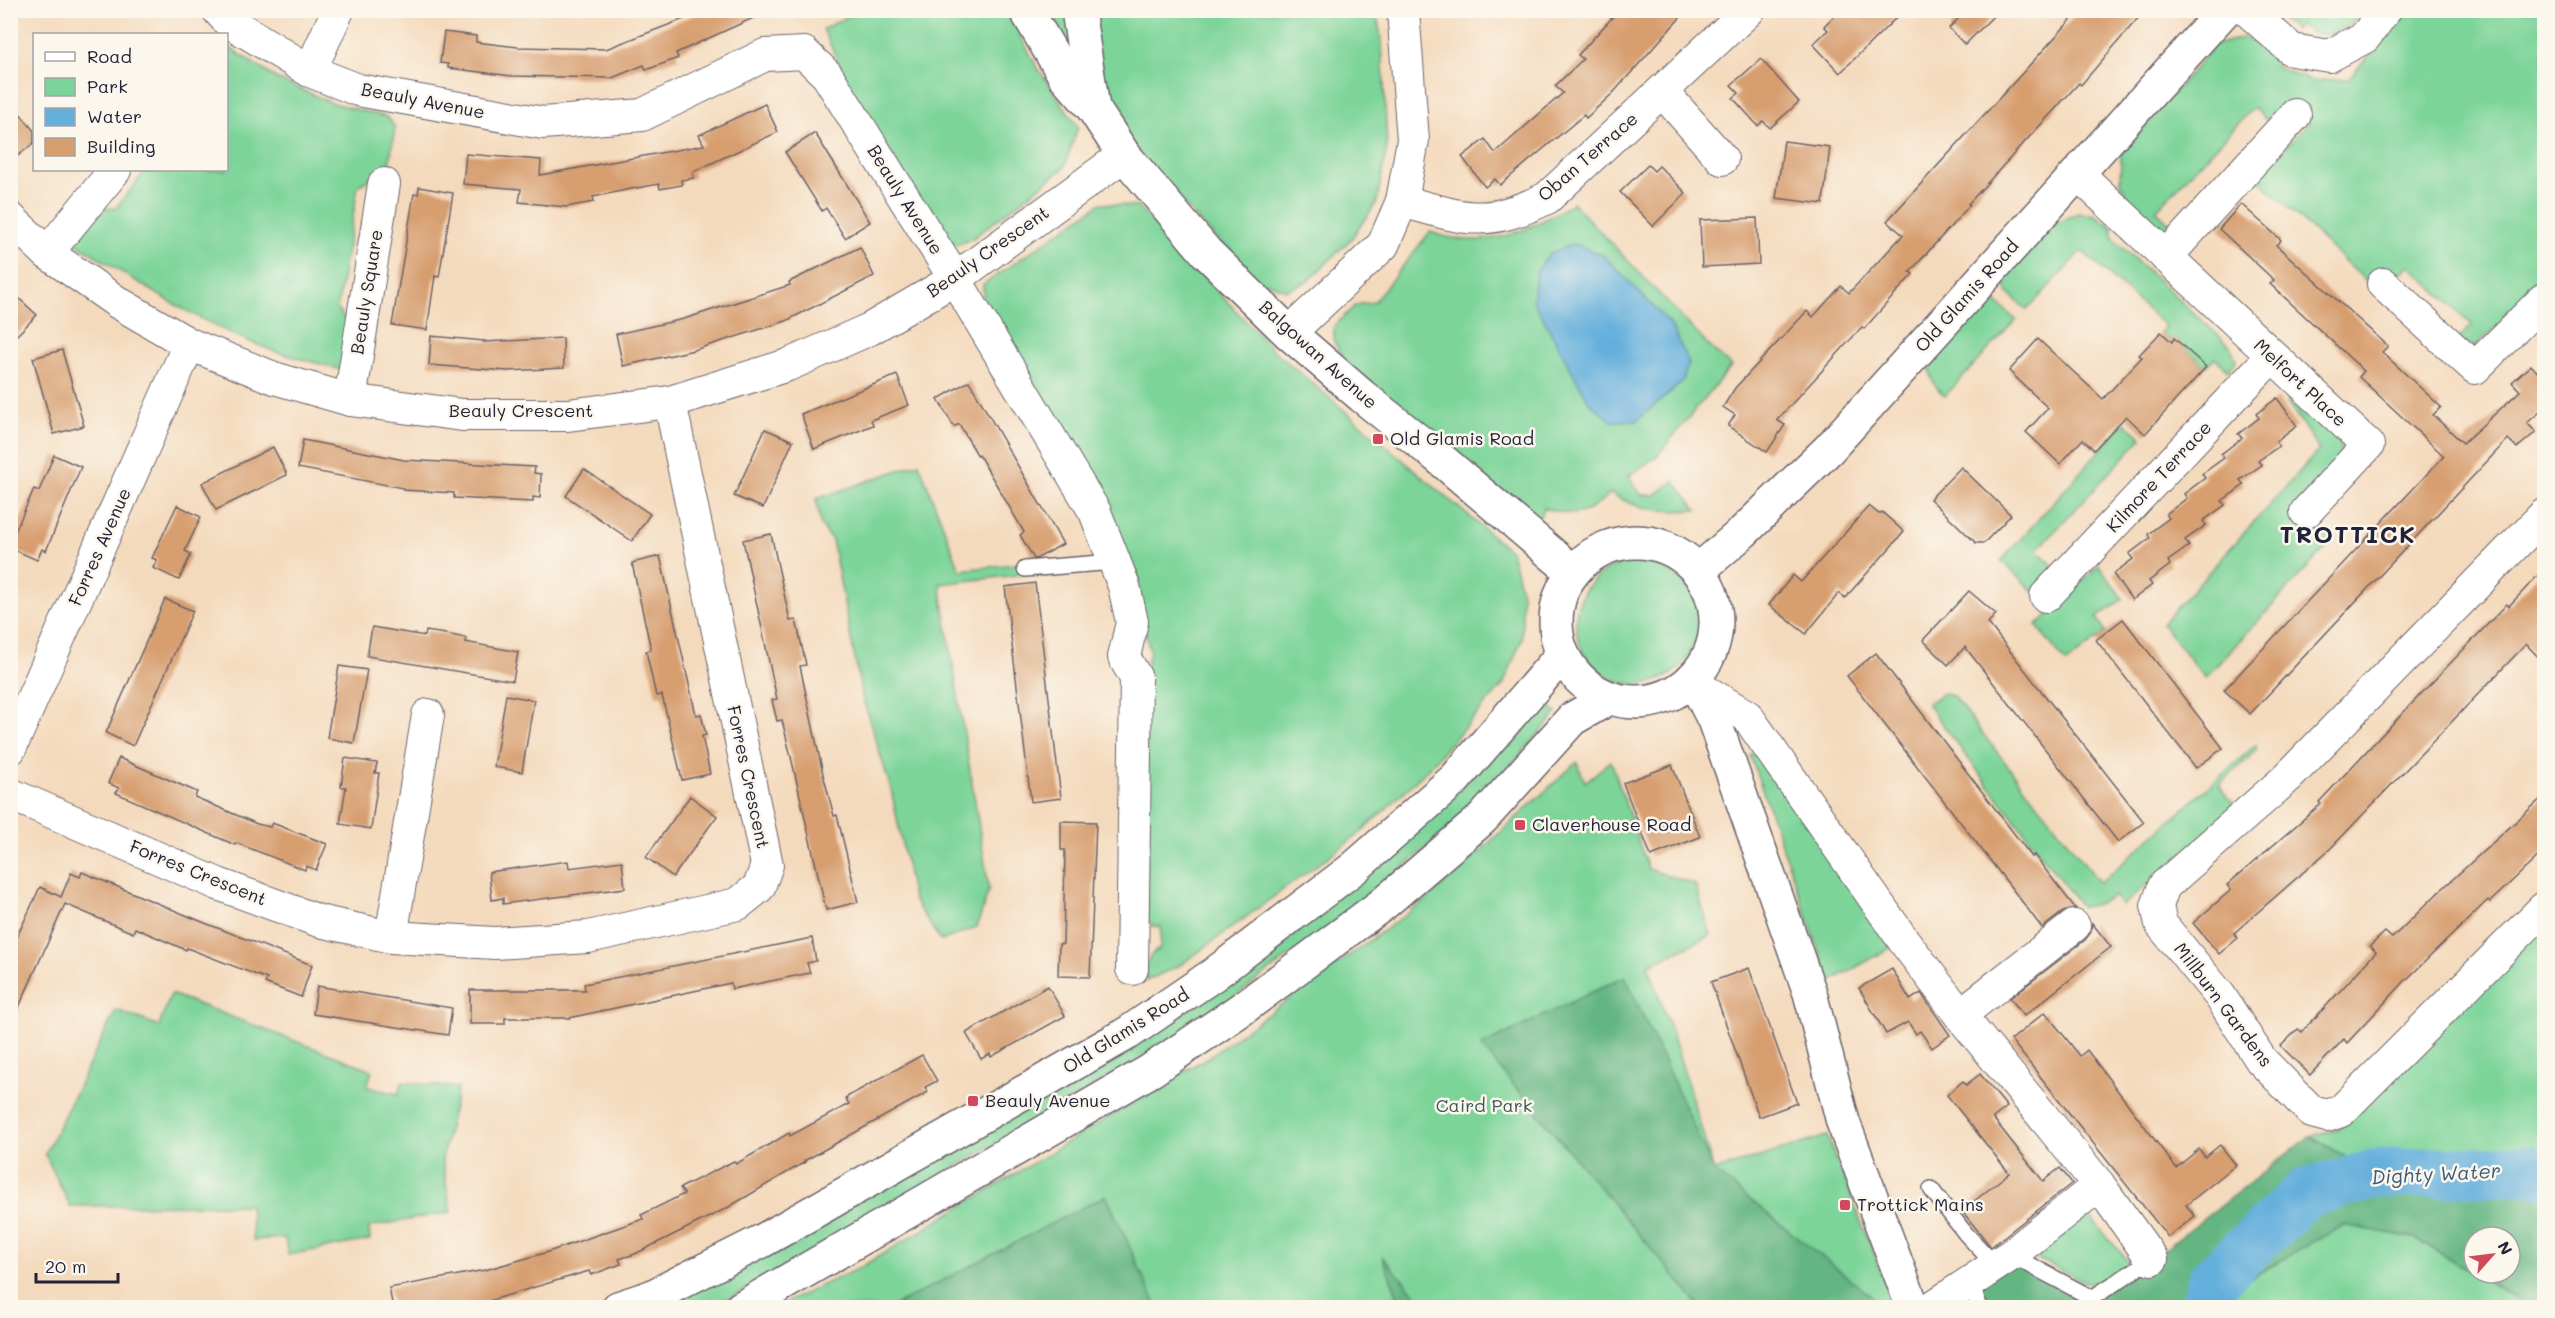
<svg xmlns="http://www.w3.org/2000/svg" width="2555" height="1318" font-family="Mali,sans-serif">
<rect width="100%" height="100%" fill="#fbf7ec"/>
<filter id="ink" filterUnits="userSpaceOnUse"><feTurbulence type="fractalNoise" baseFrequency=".0167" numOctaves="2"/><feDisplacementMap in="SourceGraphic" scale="12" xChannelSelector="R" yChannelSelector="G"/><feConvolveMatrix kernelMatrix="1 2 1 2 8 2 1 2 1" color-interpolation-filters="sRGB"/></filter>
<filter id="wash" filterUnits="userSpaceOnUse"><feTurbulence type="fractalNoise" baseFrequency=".008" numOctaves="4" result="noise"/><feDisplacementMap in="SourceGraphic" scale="24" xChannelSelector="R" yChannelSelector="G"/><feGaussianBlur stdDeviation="1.35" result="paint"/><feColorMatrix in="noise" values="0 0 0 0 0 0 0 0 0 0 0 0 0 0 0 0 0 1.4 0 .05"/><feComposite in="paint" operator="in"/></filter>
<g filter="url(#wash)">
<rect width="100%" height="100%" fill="#f4dabd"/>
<g fill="#7bd499" stroke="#4e7b6a" stroke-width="1.5">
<path d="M858,11h149l30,56 41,60 -14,41 -91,70 -16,7 -15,-9 -91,-146 -28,-61z"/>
<path d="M1037,11h33l9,58z"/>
<path d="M1088,11h288l6,31 5,105 -10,55 -26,37 -44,43 -21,8 -21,-8 -5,4 -99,-106 -40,-50 -24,-53z"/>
<path d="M2278,11v-1l86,1c-11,12 -28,26 -47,23 -5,-1 -12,-6 -17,-9l-5,5 -15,-13z"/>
<path d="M2409,11h135v275l-70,61 -16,-7 14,-15 -63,-60 -14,14 -26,5 -112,-106 52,-56 -18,-18 -20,20 -18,-16 -97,102 17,17 -10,3 -34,-30 -9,-18 1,-28 94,-109 30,-8 23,14 8,16 35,14 37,-2z"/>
<path d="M227,46l50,33 55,24 55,14 8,10 -6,40 -31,19 -21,123 12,15 -7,46c-23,-7 -48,-12 -71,-20 -71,-26 -134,-68 -198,-109l28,-32 15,-1 30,-38h80z"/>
<path d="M1101,203l37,4 134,142 239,203 11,41v46l-19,46 -82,91 -62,58 -177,130 -36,17c1,-15 -1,-25 14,-32l1,-22 -9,-1 -5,-8 -3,-247 6,-18 -14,-70 -153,-277v-21z"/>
<path d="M1573,203l135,142 23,21 -74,90 -28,20 12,19h14l19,-14 23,29c-36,2 -54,2 -87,-17 -22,24 -36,24 -66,15l-6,13 -200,-161 4,-5 -8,-13v-16l22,-21 18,-3 56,-70c55,20 97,0 143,-29z"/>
<path d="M2078,213l18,2 16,12 2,13 117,107 5,14 -7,10 -14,-13 -9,9 -31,-28 -3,3 -11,-10 4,-6 -83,-75 -55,59 -20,-18 -3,-12 50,-56z"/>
<path d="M1996,302l20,18 -71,76c-10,-9 -20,-22 -13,-37 5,-11 40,-44 51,-55z"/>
<path d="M2293,395c10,8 40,30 45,40 11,21 -16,67 -25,87l20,18 -128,138 -43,-54 157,-174 -32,-49z"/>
<path d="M2125,422l17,16 -105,112 17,16 -21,25 -32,-30z"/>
<path d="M919,463l41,107 65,-7v11l-85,10 49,305 -12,38 -36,14 -28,-42 -22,-110 -29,-93 -30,-156 -11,-14 -5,-27z"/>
<circle cx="1637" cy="623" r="61"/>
<path d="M2099,565l24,34 -26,19 9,14 -40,31 -30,-38 18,-14z"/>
<path d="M1943,693l10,3 147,187 156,-138v6l-37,34 17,22 -114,99 -8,-10 -20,9 -13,2 -154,-203z"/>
<path d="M1542,700l15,13 -84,95 -97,83 -187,140 -455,265 -27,11 -45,1 474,-263z"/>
<path d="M1758,749l136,197 -64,36 -80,-227z"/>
<path d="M1611,761l37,108 47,15 16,51 -63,30 26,74 40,132 113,-35 68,171 -1121,1 87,-41 349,-211 220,-159 147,-135 8,20z"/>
<path d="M2544,925v249l-16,-4 -153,4 -65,-38 28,-7z"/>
<path d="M171,994l201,76 -5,17 31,7 4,-12 56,6 -16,71 9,53 -82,15 1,13 -82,15 -3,-17 -32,2 -3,-35 -180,1 -25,-52 71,-144 43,16z"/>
<path d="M2082,1207l49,58 -33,23 -74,-36z"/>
<path d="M2343,1225l72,13 110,66 -1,4h-394l112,-25z"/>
</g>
<g fill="#64b681" stroke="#436c5e" stroke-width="1.5" fill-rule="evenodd">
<path d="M1625,976l89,195 171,136h-185l-219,-261z"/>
<path d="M2310,1136l65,38 153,-4 16,4v121l-19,9 -110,-66 -72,-13 -109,62 -5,20h-270l52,-52 82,42 59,-38zM2474,1237h36v36h-36z"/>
<path d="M1106,1195l51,112h-265z"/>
<path d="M1382,1256l44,51h-24z"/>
</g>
<path fill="#64afdc" stroke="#43688c" stroke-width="1.5" d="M1574,244l29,11 67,69 19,39 -7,19 -46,39h-24l-23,-19 -56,-102 3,-28 14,-19z"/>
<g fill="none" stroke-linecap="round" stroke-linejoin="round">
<path stroke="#64afdc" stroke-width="50" d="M2204,1308l9,-28 93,-87 69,-19 153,-4 16,4"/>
</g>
<g id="blocks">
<g fill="#d79e6f">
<path d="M707,10h64l-95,43 2,5 -32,12 -2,-5 -32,13 -100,-2 -64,-8v-4l-8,-1 4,-31 32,4v6l42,5 88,2z"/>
<path d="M1619,10h68l-74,83 -27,25 -2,-3 -84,70 -5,-6 -10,8 -23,-30 23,-18 10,14 68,-60 -8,-7 28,-27 -5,-4z"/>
<path d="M1840,10h64l-64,63 -27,-29 15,-14 -4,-4z"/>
<path d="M1967,10h32l-34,35 -16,-17z"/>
<path d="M2080,10h65l-64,75 -2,-2 -111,121 2,1 -60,67 3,2 -49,55 -2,-2 -85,93 8,5 -18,27 -39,-26 7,-11 -12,-8 12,-19 72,-77 6,6 28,-31 8,7 54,-58 -16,-14z"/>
<path d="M1761,59l38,43 -29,26 -7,-7 -5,5 -25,-28 6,-5 -8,-8z"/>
<path d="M10,101l24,30v12l-24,19z"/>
<path d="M765,104l13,28 -85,40 1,6 -13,2 1,5 -22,4 -1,-5 -33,6 -33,7 1,5 -28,5 -47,-5 2,-13 -58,-5 3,-30 75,6 -1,15 164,-30 -5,-10z"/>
<path d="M815,133l55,89 -25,16 -19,-30 -4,3 -37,-59z"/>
<path d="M1784,141l46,6 -7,57 -47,-6z"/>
<path d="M1648,165l6,6 5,-5 27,27 -33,33 -33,-34z"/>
<path d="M419,187l34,6 -14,84 -4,-1 -8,54 -35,-5 22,-131h4z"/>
<path d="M2241,204l40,36 -5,5 112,101 -6,6 59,55 -8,8 30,28 57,-52 -8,-9 19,-17 8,9 5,-5v48l-4,-5 -13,11 9,9 -19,16 -9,-9 -258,275 -26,-24 220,-234 -85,-79 5,-6 -94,-87 4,-4 -55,-51z"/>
<path d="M1757,218l2,46 -57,3 -2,-47z"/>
<path d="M860,247l14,29 -88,45 -92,29 -71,16 -7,-32 68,-15 106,-34 -1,-3z"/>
<path d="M10,290l27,25 -27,27z"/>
<path d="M2161,332l11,10 2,-4 32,29 -61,67 -19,-18 -32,34 -11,-11 -23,25 -34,-32 22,-24 -39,-37 29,-32 65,60 39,-42 -3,-2z"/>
<path d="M431,336l54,5 -1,1 79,-4 1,30 -56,3 -79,-6z"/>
<path d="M62,350l22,76 -30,8 -21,-76z"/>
<path d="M897,375l12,30 -38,15 2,5 -59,24 -13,-35z"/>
<path d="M969,381l94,163 -25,14 -4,1 -14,-24 4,-3 -45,-77 -1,1 -19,-32 -5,3 -16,-28z"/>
<path d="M2277,398l20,28 -21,16 3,4 -21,15 4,4 -22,15 4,5 -22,16 3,4 -22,16 3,4 -21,15 4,6 -21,15 2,4 -21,16 3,4 -20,15 -19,-26 20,-15 -4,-5 21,-16 -2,-4 21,-16 -3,-4 21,-16 -3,-4 21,-16 -3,-4 22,-16 -3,-4 21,-16 -4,-4 21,-16 -3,-4z"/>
<path d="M765,429l28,12 -30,67 -29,-12z"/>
<path d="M303,440l101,20 131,7 -1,6 7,1 -1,24 -7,-1v5l-79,-4v-5l-51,-3v-2l-105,-20z"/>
<path d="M273,447l14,28 -71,35 -14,-27z"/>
<path d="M54,455l27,12 -35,84 -4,-2 -5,11 -27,-12v-5l24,-54 5,2z"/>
<path d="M1961,467l50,48 -27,28h-8l-46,-44z"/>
<path d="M584,469l66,45 -18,27 -66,-45z"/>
<path d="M177,505l24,12 -16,34 6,3 -12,26 -26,-12 4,-8 -5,-2z"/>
<path d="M1869,506l10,8 3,-2 22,20 -59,66 -6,-5 -33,41 -37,-29 24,-30 8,7z"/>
<path d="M771,534l19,87 6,-1 10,45 -6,1 23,108 11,42 3,-1 21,87 -32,8 -35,-153 -9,-37 -5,1 -5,-21 5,-1 -34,-159z"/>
<path d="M660,556l36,159 5,-1 5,21 -4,1 8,38 -28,6 -20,-85 -6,1 -10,-45 5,-1 -19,-87z"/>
<path d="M2544,569v94l-18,-19 -195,204 -97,85 4,5 -19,16 -26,-31 38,-33 -4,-5 94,-81 -2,-2 57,-61 131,-137 2,2z"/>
<path d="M1035,583l26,215 -30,4 -26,-215z"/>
<path d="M1969,591l27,23 -8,9 156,199 -26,20 -153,-195 -17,18 -25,-25z"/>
<path d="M165,599l28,12 -60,135 -27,-13z"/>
<path d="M2123,619l100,129 -27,20 -100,-128z"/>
<path d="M372,627l53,9 1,-5 20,3 20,4 -1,4 53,10 -5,29 -146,-25z"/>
<path d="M1876,653l156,204 2,-2 42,54 -13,3 -21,16 -15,-20 -180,-232z"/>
<path d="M339,666l28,4 -13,73 -27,-5z"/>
<path d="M506,695l28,5 -12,72 -28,-5z"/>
<path d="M119,758l78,34 -2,5 62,27 13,3 2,-4 55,21 -11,26 -10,-4 -1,4 -69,-27 -1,2 -119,-52 3,-5 -11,-5z"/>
<path d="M345,758l32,5 -2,10h4l-8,56 -31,-5 6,-37h-5z"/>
<path d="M1672,765l28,72 -49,19 -28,-73z"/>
<path d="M690,796l27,20 -44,61 -27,-20z"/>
<path d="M2544,796v55l-54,51 -2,-2 -83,81 -58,62 -3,-4 -34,36 -29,-29 17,-17 4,3 74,-80 -6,-6 15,-14 7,6 49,-48z"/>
<path d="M1061,821l35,1 -6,155 -32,-1 1,-32h4l1,-42 1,-52h-4z"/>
<path d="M568,861l1,7 53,-7 3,27 -122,16v-6l-11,2 -3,-28z"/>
<path d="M82,872l123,51 107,42 -11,32 -36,-14 2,-4 -80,-31 -1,2 -51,-22 -2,5 -68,-29 -55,123v-75l30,-65 21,10 10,-24 9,4z"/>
<path d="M2092,923l19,24 -87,69 -14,-18 75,-58 6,-8z"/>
<path d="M812,938l4,23 -9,2 3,10 -78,16 -1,-6 -162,35h-64v6h-35v-34h115l-1,-6z"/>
<path d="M1749,968l48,135 -38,14 -48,-135z"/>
<path d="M1892,969l18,31 11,-7 29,42 -18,13 -12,-17 -4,3 -8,-12 -22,12 -27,-46z"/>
<path d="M317,986l135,22 -4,27 -135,-21z"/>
<path d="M1048,986l17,30 -74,41 -1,-3 -9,5 -15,-26z"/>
<path d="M2045,1012l35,44 7,-6 89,118 23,-19 6,8 15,-12 16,20 -50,40 9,11 -27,21 -157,-197z"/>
<path d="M922,1055l15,26 -12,6 3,5 -124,69 1,1 -78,46 -92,46 -16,5 2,5 -30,11 -2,-4 -124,37h-72l-4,-20 96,-18 63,-18 95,-33 -2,-4 43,-21 -4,-6 54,-27 2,3 53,-31 1,3 59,-32 -4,-6z"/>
<path d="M1980,1074l27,33 -14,11 50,63 17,-13 12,15 -81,64 -29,-36 47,-38 -62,-78 16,-14 3,4z"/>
</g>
</g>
</g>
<g filter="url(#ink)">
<use href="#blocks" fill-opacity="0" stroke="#6c6268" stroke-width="1.5"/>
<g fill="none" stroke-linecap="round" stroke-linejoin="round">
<defs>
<g id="service">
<path d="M1025,569l89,-7"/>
<path d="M1931,1189l34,44 30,32"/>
<path d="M2011,1255l81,43 60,-39"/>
<path d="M1970,1281l10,27"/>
</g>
<g id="minor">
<path d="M218,10l10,11 82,50 48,19 185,33 99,-8 123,-60 39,-2 23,22 128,204 140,233 29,74 8,36 -8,35 12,21 -4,291"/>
<path d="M2247,10l45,40 37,6 36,-19 20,-27"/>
<path d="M310,71l28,-61"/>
<path d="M1662,91l60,68"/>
<path d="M2078,174l290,271 -62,67"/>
<path d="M1402,201c64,18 83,27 145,-3l202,-188"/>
<path d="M10,218l37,35 70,49 72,42 85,34 76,22 112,15h106l102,-13 118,-37 82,-36 85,-50 169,-124"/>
<path d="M47,253l68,-83"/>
<path d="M2166,257l129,-142"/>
<path d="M2383,284l92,84 69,-69"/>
<path d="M1289,333l94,-88 19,-44 11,-61 -10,-130"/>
<path d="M350,400l34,-216"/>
<path d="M2544,515l-257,263 -123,108 -7,20 4,18 59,72 41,64 51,52 15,4 14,-5 203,-203"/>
<path d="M2046,596l225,-239"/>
<path d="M1697,686l50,30 157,225 56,74 139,170 53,74"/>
<path d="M10,749l179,-405"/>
<path d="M10,794l208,90 101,37 72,16 104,6 93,-6 150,-33 21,-17 8,-22 -97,-463"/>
<path d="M391,937l37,-222"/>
<path d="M1960,1015l114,-89"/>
<path d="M1931,1308l80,-53 88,-70"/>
</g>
<g id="tertiary">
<path d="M1026,10l39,66 28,32 31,47 82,97 83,81 73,63 75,60 136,116"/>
<path d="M1078,10l15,98"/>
<circle cx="1636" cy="622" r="80"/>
<path d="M1698,571l45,-39 85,-82 397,-440"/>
<path d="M1693,678l21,42 96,273 33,129 70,186"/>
<path d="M618,1308l33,-11 111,-56 366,-208 85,-58 141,-107 101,-89 107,-124"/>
<path d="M741,1308l409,-237 93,-63 140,-104 99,-85 90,-100 37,-21"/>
</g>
</defs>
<use href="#service" stroke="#6c6268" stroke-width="18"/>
<use href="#minor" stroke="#6c6268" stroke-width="34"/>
<use href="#tertiary" stroke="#6c6268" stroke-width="36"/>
<use href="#service" stroke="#fff" stroke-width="15"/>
<use href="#minor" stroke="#fff" stroke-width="32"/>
<use href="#tertiary" stroke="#fff" stroke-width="33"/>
</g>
</g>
<g fill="#d1495b" stroke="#fbf7ec" stroke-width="2">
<rect x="1372" y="433" width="12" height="12" rx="3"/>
<rect x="1514" y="819" width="12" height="12" rx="3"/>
<rect x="967" y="1095" width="12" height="12" rx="3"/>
<rect x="1839" y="1199" width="12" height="12" rx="3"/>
</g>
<g text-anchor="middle" stroke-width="5" stroke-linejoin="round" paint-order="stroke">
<g font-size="18" fill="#22223b" stroke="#fbf7ec">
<text transform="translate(423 101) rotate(11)" y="6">Beauly Avenue</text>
<text transform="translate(1588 157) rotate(-41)" y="6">Oban Terrace</text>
<text transform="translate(905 200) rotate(58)" y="6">Beauly Avenue</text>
<text transform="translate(988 252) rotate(-35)" y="6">Beauly Crescent</text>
<text transform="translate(367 292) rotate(-81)" y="6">Beauly Square</text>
<text transform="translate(1967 296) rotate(-48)" y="6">Old Glamis Road</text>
<text transform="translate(1318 355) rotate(42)" y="6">Balgowan Avenue</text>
<text transform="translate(2300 383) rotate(43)" y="6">Melfort Place</text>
<text x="521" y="417">Beauly Crescent</text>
<text transform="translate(2159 477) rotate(-47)" y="6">Kilmore Terrace</text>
<text transform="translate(100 547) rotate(-66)" y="6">Forres Avenue</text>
<text transform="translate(748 777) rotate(78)" y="6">Forres Crescent</text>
<text transform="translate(198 873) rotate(22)" y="6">Forres Crescent</text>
<text transform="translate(2223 1005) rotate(53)" y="6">Millburn Gardens</text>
<text transform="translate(1126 1031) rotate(-32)" y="6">Old Glamis Road</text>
</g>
<g font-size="18" fill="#22223b" stroke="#fbf7ec" text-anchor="start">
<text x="1390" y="445">Old Glamis Road</text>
<text x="1532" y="831">Claverhouse Road</text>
<text x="985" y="1107">Beauly Avenue</text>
<text x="1857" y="1211">Trottick Mains</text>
</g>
<g font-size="18" fill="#3d5757" stroke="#fbf7ec">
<text x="1484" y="1112">Caird Park</text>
</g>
<g font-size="20" font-style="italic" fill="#3c5a7b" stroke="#fbf7ec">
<text transform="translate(2436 1174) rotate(-3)" y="7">Dighty Water</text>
</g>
<g font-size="24" font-weight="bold" letter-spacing="1.5" fill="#22223b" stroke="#fbf7ec">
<text x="2348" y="543">TROTTICK</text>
</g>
</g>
<rect width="2555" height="1318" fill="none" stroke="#fbf7ec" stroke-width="36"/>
<rect x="33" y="33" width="195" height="138" fill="#fbf7ec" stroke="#a4a2a5" stroke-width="1.5"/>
<rect x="45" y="52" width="30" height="9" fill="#ffffff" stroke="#a4a2a5" stroke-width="1.5"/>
<text x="87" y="63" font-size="18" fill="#22223b">Road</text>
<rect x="45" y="78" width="30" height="18" fill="#7bd499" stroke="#a4a2a5" stroke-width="1.5"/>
<text x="87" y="93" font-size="18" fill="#22223b">Park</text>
<rect x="45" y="108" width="30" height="18" fill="#64afdc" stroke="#a4a2a5" stroke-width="1.5"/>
<text x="87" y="123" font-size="18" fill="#22223b">Water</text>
<rect x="45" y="138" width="30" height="18" fill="#d79e6f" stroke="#a4a2a5" stroke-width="1.5"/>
<text x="87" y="153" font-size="18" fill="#22223b">Building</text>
<g transform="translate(2492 1255) rotate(62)"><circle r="28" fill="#fbf7ec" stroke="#a4a2a5" stroke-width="1.5"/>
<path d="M0-4.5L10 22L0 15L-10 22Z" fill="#d1495b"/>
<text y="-9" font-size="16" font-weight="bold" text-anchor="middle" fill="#22223b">N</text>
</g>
<path d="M36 1273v9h82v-9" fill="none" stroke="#22223b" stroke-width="3"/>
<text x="45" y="1273" font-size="18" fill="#22223b" stroke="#fbf7ec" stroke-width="4.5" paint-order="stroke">20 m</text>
</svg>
